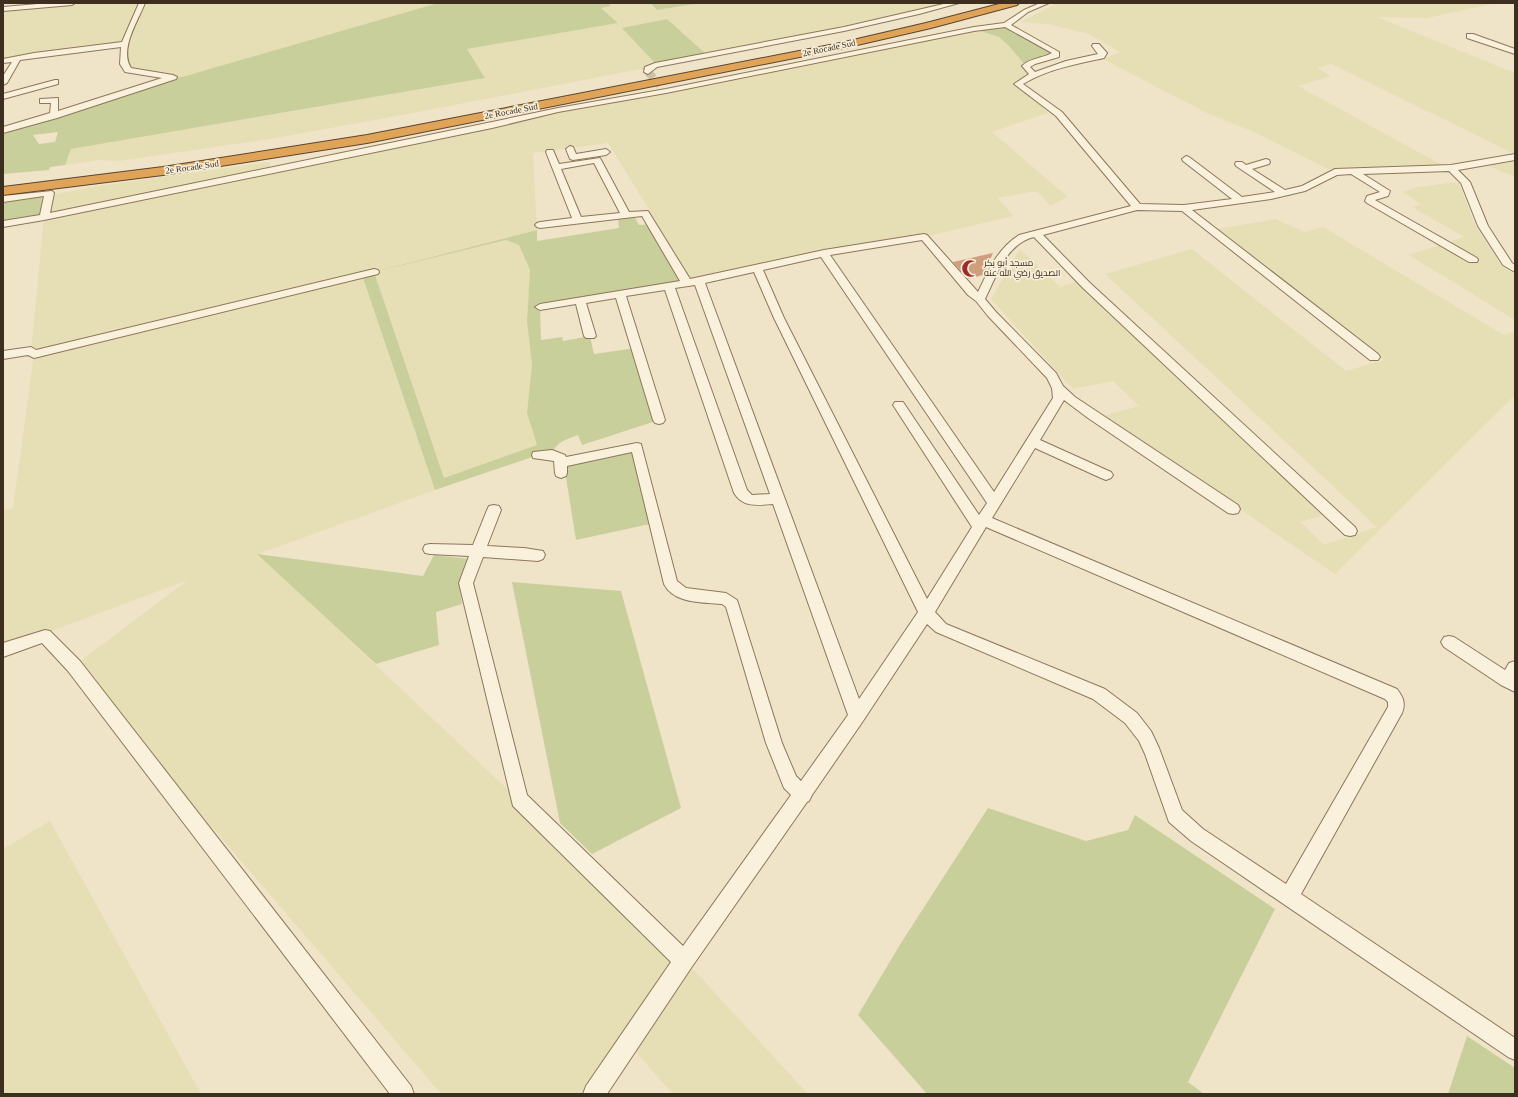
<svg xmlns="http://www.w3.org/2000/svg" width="1518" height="1097" font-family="'Times New Roman',Cairo,serif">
<rect width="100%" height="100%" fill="#f0e4c8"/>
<g fill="#e6deb5">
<path d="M73,3h365l-256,74h-9l-45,-7 -4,-25 -121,16v-52z"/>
<path d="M608,3h42l7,7 44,-7h255l-34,9 -215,43 -40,-36 -44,9 31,34 -13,7 -249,48 -122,22 -151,22 -18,-1 -36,5 6,-16 414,-71 -18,-29 150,-26 -16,-15 10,-2z"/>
<path d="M1057,3h439l-69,15 -50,-1 138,56v81l-184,-90 -14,4 14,8 -33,10 144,79 -114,4 -74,-37 -45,-18 -106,-55 17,-7 -31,-18 -41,-10 -27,-2z"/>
<path d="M974,29l25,8 9,8 25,30 -15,9 30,29 -56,19 76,65 -18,9 -12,-14h-8l-32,6 15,18 -89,21 -100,16 -137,30 -42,-70 5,-2 -42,-68 -75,10 4,77 -137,35 106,-25 13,5 11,25 -3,51 5,44 -5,48 10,32 -93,33 -70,-206 -12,3 73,215 -177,64 261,246 165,161 -90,133h-153l-367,-428 114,-86 -185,69v-138l10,-3 21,-154 -3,-3 13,-134 448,-92z"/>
<path d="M1515,161v16l-26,-11z"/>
<path d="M269,162l2,6 -223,46 5,-18 4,-2 35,-7z"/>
<path d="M1448,183h11l16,42 25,39 8,1 7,13v42l-106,-65 55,-18 -52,-30 9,-3 -19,-12 16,-5z"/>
<path d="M1276,219l29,13 18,-5 181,108 11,-4v64l-180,179 -232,-158 36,-10 -26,-25 -40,8 -82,-90 29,-50 40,38 19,-6 247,233 -25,8 23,23 53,-18 -272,-253 87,-25 154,122 38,-11 -168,-131z"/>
<path d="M50,821l151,273h-198v-245z"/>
<path d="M691,967l117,127h-135l-39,-44z"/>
</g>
<g fill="#c9cf9b" fill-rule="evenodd">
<path d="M438,3h170l3,3 -10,2 17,15 -151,26 18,29 -414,71 -6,16 -15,2 -1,3 -46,4v-44l170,-53h9zM58,132l-3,10 -16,2 -6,-9z"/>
<path d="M650,3h51l-44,7z"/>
<path d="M667,19l40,36 -59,14h-7l13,-7 -32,-34z"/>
<path d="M1006,25l49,27 -29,14 -18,-21 -9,-8 -25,-8z"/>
<path d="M39,196l3,1 -2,19 -37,6v-22z"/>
<path d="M634,216l5,9 13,-1 35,59 -147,24 1,33 21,-3 1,4 27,-5 4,18 42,-6 23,72 -77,25 -4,-10c-13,5 -22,7 -26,20h-14l-103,35 -73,-215 175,-45v11l82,-13 -1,-10zM506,240l13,5 11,25 -3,51 5,44 -5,48 10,32 -93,33 -70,-206z"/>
<path d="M634,450l16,74 -74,16 -12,-75z"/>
<path d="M257,554l166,22 11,-21 35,4 -10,23 3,22 -26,8 3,33 -63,19z"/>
<path d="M512,582l109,9 60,217 -89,46 -32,-31z"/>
<path d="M988,808l98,33 42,-11 7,-15 140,94 -87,173 16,12h-277l-69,-79 43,-72z"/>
<path d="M1467,1036l48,32v26h-67z"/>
</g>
<path fill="#cf9f7d" d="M993,253l-10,22 -15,4 -15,-17z"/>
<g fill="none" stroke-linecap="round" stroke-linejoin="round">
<path stroke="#ccc0a6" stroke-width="8" stroke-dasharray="8 4" stroke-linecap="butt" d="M648,72l12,13"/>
<defs>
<g id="minor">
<path d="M49,3h26l-3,2 -69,6v-4z"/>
<path d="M139,3h6c-7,18 -26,46 -14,65l42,7 4,2 -1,2 -119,39 -54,15v-6l47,-14 1,-10h-11v-4l18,-1v13l104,-33 -37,-6 -5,-8 1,-17 -101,13 -13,23 -4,2v-9l9,-14 -9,1v-4l31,-6 88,-11z"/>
<path d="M948,3h11l-40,11 -75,17 -187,36 -9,7 -4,-2 1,-5 10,-4 189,-36z"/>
<path d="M1040,3h9l-21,9 -17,13 48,27v5l-24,7 -5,3 5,5 31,-11 32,-7 -6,-8 1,-2h6l8,9 -3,5c-28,6 -56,11 -81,26l39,28 78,92 44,1 48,-6 -49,-38 -1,-2 4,-3 3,1 53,40 33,-5 -39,-26 -1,-2 1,-2h6l4,3 20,-6 3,1 1,2 -1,2 -17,5 33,21 17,-4 33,-17 116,-4 64,-11v6l-57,10 12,12 18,44 24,37 3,2v7l-12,-7 -25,-39 -17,-43 -12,-12 -86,3 27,17 -2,5 -13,4 102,58 1,2 -1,2h-8l-102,-59 -2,-2 2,-5 13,-4 -29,-18 -14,1 -32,16 -34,8 -79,11 186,144 2,3 -2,3h-8l-188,-149 -45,-1 -94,25 47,48 265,244 2,4 -2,4 -5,1 -5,-1 -263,-248 -48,-50c-28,7 -37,38 -49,62l11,13 60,61 7,13 12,11 163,108 2,4 -2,4 -5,1 -5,-1 -140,-95 -24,-18 -24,40 71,32 2,3 -2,3 -5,2 -5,-2 -66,-30 -43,70 405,171c6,8 9,14 5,24l-101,181 214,144v22l-7,-3 -317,-216 -22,-19 -24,-68 -6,-13 -14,-18 -32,-24 -157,-67 -9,-8 -64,97 -51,74 -3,6 -2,1 -116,166 -84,126h-24l3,-8 85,-124 -158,-156 -54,-223 10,-27 -39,-2 -5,-1 -2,-4 2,-4 5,-1 43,1 14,-35 2,-4 5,-1 5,1 2,4 -14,36 37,2 19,3 2,4 -2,4 -5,2 -55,-4 -10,26 54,212 156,151 108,-151 -7,-7 -18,-45 -40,-136 -4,-3c-19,-2 -48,0 -58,-20l-32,-132 -65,14v7l-1,3 -5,2 -5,-2 -1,-3 -1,-12 -21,-3 -1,-3 1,-3 19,-2 13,5 1,2 71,-14 4,1 36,137 9,7 40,5 11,7 45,143 14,33 5,5 47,-66 -75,-211c-15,1 -30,4 -39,-11l-69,-203 -39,6 39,124 -2,3 -4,1 -4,-1 -2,-3 -37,-122 -30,5 10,33 -2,2h-8l-2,-2 -8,-32 -36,6 -5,-3 5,-3 140,-23 -38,-65 -102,12 -3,-1 -2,-2 2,-2 3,-1 32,-4 -26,-66 1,-2h6l6,14 41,-6 29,54 19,-1 42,68 134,-29 100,-16 3,1 51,57c11,-22 19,-43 41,-57l112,-29 -75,-90 -42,-32 15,-10 -7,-8c8,-8 21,-8 30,-13l-47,-26 -31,4 -308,62 -108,19 -66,16 -448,92 -41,7v-6l37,-6 4,-19 -41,6v-6l49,-5 2,2 -4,20 442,-91 66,-14 108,-19 308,-62 30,-4 20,-13zM594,163l26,50 -39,4 -20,-48zM922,240l46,55 8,6 12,15 59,62 5,10 1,10 -59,94 -164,-237zM821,257l166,246 -8,12 -76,-113h-8l-2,3 2,3 77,119 -45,72 -143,-281 -21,-48zM754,272l20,46 144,294 -59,87 -154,-416zM695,285l75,209 -18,1 -5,-5 -72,-202zM986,527l399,172 3,3v5l-102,177 -83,-55 -21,-19 -23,-62 -8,-17 -14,-18 -32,-24 -159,-65 -11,-12z"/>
<path d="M1467,34h6l42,15v5l-48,-16z"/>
<path d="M55,80h3v4l-55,15v-5z"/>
<path d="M570,146l3,1 3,7 30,-5 4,3 -4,3 -33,5 -3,-1 -4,-10z"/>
<path d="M374,269l4,1 1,2 -1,2 -344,84 -6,-3 -25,4v-8l28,-4 5,3z"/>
<path d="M45,630l5,1 30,30 331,425 3,8h-24l-322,-423 -26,-28 -39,14v-14z"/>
<path d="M1449,636l5,1 51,33 4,-7 6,-2v31l-14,-7 -57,-38 -3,-5 3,-5z"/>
</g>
<path id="highway" d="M1003,3h16l-2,2 -86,23 -91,21 -473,94 -204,32 -160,20v-8l160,-20 204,-32 473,-92 86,-20z"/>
</defs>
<use href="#minor" stroke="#8d765c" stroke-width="2"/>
<use href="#highway" stroke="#5b4430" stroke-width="2"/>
<use href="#minor" fill="#faf1dc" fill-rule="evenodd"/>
<use href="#highway" fill="#e0a458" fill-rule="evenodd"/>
</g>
<defs>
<symbol id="mosque-bare" viewBox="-9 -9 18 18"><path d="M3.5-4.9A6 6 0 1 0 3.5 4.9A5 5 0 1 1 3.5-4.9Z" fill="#9e2a2b" stroke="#f7eed8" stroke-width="2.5" paint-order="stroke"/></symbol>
</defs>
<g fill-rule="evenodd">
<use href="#mosque-bare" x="958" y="256" width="25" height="25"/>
</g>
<g text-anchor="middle" stroke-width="3.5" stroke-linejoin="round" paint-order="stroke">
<g font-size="9" fill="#3d2e20" stroke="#f7eed8">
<text transform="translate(829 48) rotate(-12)" y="3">2e Rocade Sud</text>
<text transform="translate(511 111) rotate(-11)" y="3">2e Rocade Sud</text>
<text transform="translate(192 167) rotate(-8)" y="3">2e Rocade Sud</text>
</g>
<g font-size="9" fill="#3d2e20" stroke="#f7eed8" text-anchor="start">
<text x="984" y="266">مسجد أبو بكر<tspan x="984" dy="10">الصديق رضي الله عنه</tspan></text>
</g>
</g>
<rect width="1518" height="1097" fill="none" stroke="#3d2e20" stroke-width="8"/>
</svg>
